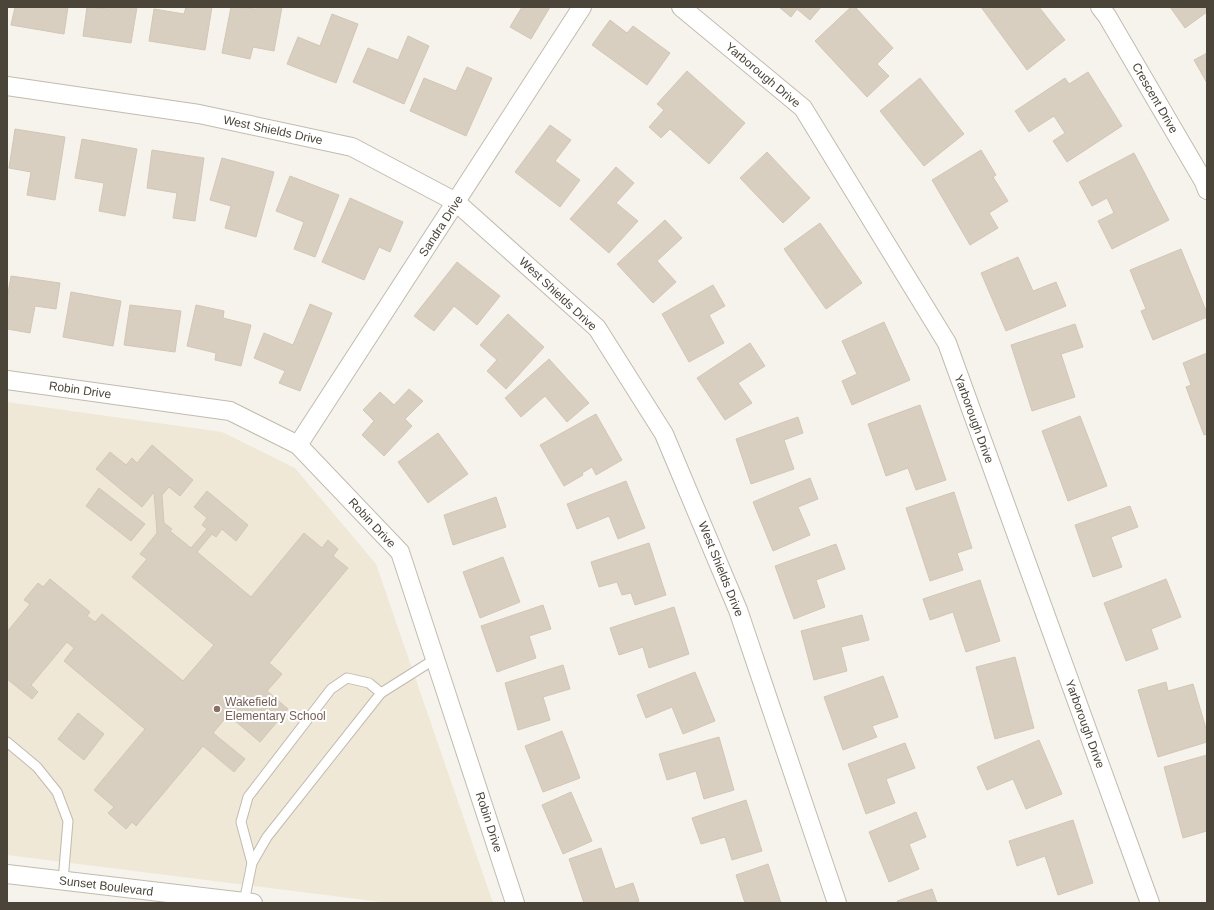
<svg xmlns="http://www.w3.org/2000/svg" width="1214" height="910" font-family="Arial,sans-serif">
<rect width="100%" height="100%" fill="#f6f3ec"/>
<path fill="#efe8d6" d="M7,402l215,30 73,36 81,96 117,339h-104l-382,-48z"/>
<g fill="#d8cfc1" stroke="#d3c7b4">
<path d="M15,7h53l-4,27 -53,-9z"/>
<path d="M87,7l22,2v-2h28l-6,36 -48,-7z"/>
<path d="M186,7h26l-7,43 -56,-9 5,-32 30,5z"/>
<path d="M231,7l25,2 1,-2h25l-8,44 -21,-4 -3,12 -28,-6z"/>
<path d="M522,7h28l-19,32 -21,-12z"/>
<path d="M779,7h42l-11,13 -13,-11 -6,8z"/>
<path d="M851,7h4l38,41 -16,16 12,12 -22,21 -52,-56z"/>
<path d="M981,7h58l26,33 -38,30z"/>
<path d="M1170,7h37v5l-22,16z"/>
<path d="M332,14l26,10 -22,59 -49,-19 11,-27 22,9z"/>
<path d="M610,20l17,13 6,-7 37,27 -23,32 -55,-40z"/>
<path d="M408,36l21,10 -25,58 -51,-22 15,-34 30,12z"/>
<path d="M1207,53v30l-13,-23z"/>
<path d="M467,67l25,11 -26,58 -56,-25 14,-33 32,13z"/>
<path d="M687,71l58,52 -36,41 -39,-35 -9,9 -12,-11 15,-17 -7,-6z"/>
<path d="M1088,72l34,54 -55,36 -14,-21 12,-8 -11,-17 -25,16 -14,-21 50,-33 4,6z"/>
<path d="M920,78l44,56 -40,32 -44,-55z"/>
<path d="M550,125l21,15 -16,21 25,19 -20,27 -45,-35z"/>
<path d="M15,129l50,8 -10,63 -28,-5 4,-23 -22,-4z"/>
<path d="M82,139l55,10 -12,67 -26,-5 5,-28 -29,-5z"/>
<path d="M152,150l52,8 -9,63 -22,-3 4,-25 -30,-5z"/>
<path d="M981,150l15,25 -3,2 15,24 -19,12 9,15 -28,17 -38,-65z"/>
<path d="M767,152l43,46 -27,25 -43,-45z"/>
<path d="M1134,153l35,67 -57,29 -14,-28 16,-8 -7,-15 -15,8 -13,-24z"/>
<path d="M222,158l52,14 -18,65 -31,-9 6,-22 -21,-6z"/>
<path d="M616,167l18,16 -18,20 22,18 -29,32 -39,-34z"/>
<path d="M290,176l49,19 -24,62 -21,-8 10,-27 -28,-11z"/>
<path d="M350,198l53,24 -13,30 -11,-5 -15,33 -42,-18z"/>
<path d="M665,220l17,18 -25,23 19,21 -23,21 -36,-39z"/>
<path d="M820,223l42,60 -36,26 -42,-60z"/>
<path d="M1181,249l26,64v4l-54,23 -12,-29 5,-2 -16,-39z"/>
<path d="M1018,257l15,34 23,-9 10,24 -60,25 -25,-58z"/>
<path d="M457,262l43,34 -23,29 -23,-19 -20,25 -20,-15z"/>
<path d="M11,276l49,7 -4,26 -21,-3 -5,27 -23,-4v-30z"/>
<path d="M713,285l12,21 -16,9 15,28 -35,19 -27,-48z"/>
<path d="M71,292l50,9 -8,45 -50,-9z"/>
<path d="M310,304l22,9 -32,78 -21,-8 6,-12 -31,-13 10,-25 29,12z"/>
<path d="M130,305l51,6 -6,41 -51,-7z"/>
<path d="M196,305l28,6 -1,7 28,7 -10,41 -26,-6 1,-7 -29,-7z"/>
<path d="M508,314l36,33 -38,42 -19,-18 10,-11 -17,-15z"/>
<path d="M884,322l26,58 -58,25 -10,-24 15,-7 -15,-33z"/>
<path d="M1075,324l8,23 -22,7 14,43 -43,14 -21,-66z"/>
<path d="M750,343l15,23 -27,17 14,20 -27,17 -28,-42z"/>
<path d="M1207,353v81l-3,1 -18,-48 5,-2 -8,-22z"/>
<path d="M549,359l40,44 -22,19 -22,-26 -24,21 -16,-19z"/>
<path d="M409,389l14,12 -18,18 7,7 -28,30 -22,-21 12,-14 -11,-11 17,-18 14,13z"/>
<path d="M920,405l26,75 -30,10 -8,-22 -22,8 -18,-52z"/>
<path d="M596,414l26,46 -26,15 -4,-8 -10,6 1,2 -19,11 -24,-41z"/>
<path d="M1080,416l27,70 -39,15 -26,-70z"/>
<path d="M798,417l5,16 -19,7 10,29 -43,15 -15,-45z"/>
<path d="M438,433l30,41 -40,29 -30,-41z"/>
<path d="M152,445l41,35 -13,16 -11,-9 -7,8 2,28 8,6 -2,2 21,17 16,-19 -5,-4 5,-7 -13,-11 13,-16 41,34 -12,16 -14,-12 -6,8 -4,-3 -15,18 54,45 53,-64 18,15 6,-8 10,9 -5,7 15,12 -79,95 13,11 -15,17 21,18 -28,33 -32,-27 -15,18 32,26 -11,13 -31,-26 -67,80 -4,-4 -6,7 -18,-16 6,-6 -20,-17 51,-61 -81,-68 10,-13 -7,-6 -36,43 7,7 -6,7 -25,-20v-47l23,-28 -6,-4 14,-17 5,4 7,-8 40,33 -3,4 8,6 7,-8 81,67 31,-36 -82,-68 15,-18 -7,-5 17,-21 -3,-41 -12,15 -46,-38 14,-17 16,13 6,-7 5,5z"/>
<path d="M810,478l8,21 -20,8 12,28 -37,16 -20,-49z"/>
<path d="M626,481l19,47 -27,11 -9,-23 -32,13 -10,-25z"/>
<path d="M99,488l46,36 -14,17 -45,-35z"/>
<path d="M954,492l18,56 -15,5 6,17 -33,11 -24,-73z"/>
<path d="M496,497l10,30 -53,18 -9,-30z"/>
<path d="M1130,506l8,21 -27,10 11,30 -29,10 -18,-52z"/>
<path d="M649,543l17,52 -31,10 -4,-12 -9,2 -5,-13 -18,5 -8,-25z"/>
<path d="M836,544l9,25 -29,11 9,27 -31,12 -19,-53z"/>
<path d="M503,557l17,45 -40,16 -17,-46z"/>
<path d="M1166,579l15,38 -30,12 7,20 -32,12 -22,-58z"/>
<path d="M980,580l20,61 -34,11 -13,-40 -23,8 -7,-21z"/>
<path d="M543,605l8,24 -22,7 7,22 -39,14 -16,-46z"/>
<path d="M674,607l15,47 -40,14 -6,-21 -24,8 -9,-27z"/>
<path d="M862,615l7,25 -28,7 6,24 -33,9 -13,-49z"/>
<path d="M1015,657l19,71 -39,11 -19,-72z"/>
<path d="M563,665l7,24 -27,8 7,23 -32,10 -13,-47z"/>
<path d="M695,672l20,49 -32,13 -11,-27 -26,11 -9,-23z"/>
<path d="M883,676l15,41 -26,9 5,11 -34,13 -19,-53z"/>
<path d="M1166,682l2,9 25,-7 14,48v10l-49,15 -20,-67z"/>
<path d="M78,713l26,21 -20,26 -26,-21z"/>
<path d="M562,731l18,47 -37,14 -18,-46z"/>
<path d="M719,737l15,53 -30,9 -8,-28 -29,9 -8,-26z"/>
<path d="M1039,740l23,54 -36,15 -13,-30 -26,11 -10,-23z"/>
<path d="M905,743l10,25 -29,11 9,24 -29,11 -18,-50z"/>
<path d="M1207,755v76l-24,7 -19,-71z"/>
<path d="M571,792l21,49 -29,13 -21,-49z"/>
<path d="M746,800l16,51 -30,9 -7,-23 -24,7 -9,-26z"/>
<path d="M916,812l10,25 -17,7 10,25 -30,13 -20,-50z"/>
<path d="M1073,820l20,63 -35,12 -13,-39 -28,10 -8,-25z"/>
<path d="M601,848l14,41 18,-6 6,18 -6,2h-49l-15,-44z"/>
<path d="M768,864l13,39h-36l-9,-28z"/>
<path d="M932,889l5,14h-39l-1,-2z"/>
</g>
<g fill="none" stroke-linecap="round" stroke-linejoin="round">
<defs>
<g id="lane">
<path d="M7,742l30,25 20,25 11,29 -5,60"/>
<path d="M252,863l-11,-41 7,-25 83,-108 16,-11 22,5 12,10"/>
<path d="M244,902l8,-39 15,-26 114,-144 54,-34"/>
</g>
<g id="street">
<path d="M681,7l122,101 144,235 203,560"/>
<path d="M1100,7l7,9 97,166 3,8"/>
<path d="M7,86l192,28 153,33 104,55 141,126 67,106 74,176 99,293"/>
<path d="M7,380l223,31 68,34 102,107 115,351"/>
<path d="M298,445l284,-438"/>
<path d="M7,874l246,29"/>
</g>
</defs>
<use href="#lane" stroke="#c2bbae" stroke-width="11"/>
<use href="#street" stroke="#c2bbae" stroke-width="20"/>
<use href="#lane" stroke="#fff" stroke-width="9"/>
<use href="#street" stroke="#fff" stroke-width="18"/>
</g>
<circle fill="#8d6e63" stroke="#fff" stroke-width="1.5" cx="217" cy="709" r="4"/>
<g text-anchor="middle" stroke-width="4" stroke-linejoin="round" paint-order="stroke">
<g font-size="12" fill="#4b4439" stroke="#fff">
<text transform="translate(763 75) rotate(40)" y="4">Yarborough Drive</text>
<text transform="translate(1155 98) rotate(60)" y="4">Crescent Drive</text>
<text transform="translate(273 130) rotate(12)" y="4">West Shields Drive</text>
<text transform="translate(441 226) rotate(-57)" y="4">Sandra Drive</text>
<text transform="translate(558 294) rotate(43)" y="4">West Shields Drive</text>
<text transform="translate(80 390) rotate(8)" y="4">Robin Drive</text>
<text transform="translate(974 419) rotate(70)" y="4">Yarborough Drive</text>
<text transform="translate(372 523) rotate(47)" y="4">Robin Drive</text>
<text transform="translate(721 569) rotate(68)" y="4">West Shields Drive</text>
<text transform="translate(1085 724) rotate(70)" y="4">Yarborough Drive</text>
<text transform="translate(489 822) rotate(72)" y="4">Robin Drive</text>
<text transform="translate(106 886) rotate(7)" y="4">Sunset Boulevard</text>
</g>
<g font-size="12" fill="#785e54" stroke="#fff" text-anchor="start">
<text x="225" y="706">Wakefield<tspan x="225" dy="14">Elementary School</tspan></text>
</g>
</g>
<rect width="1214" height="910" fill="none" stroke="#4b4439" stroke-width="16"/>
</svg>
